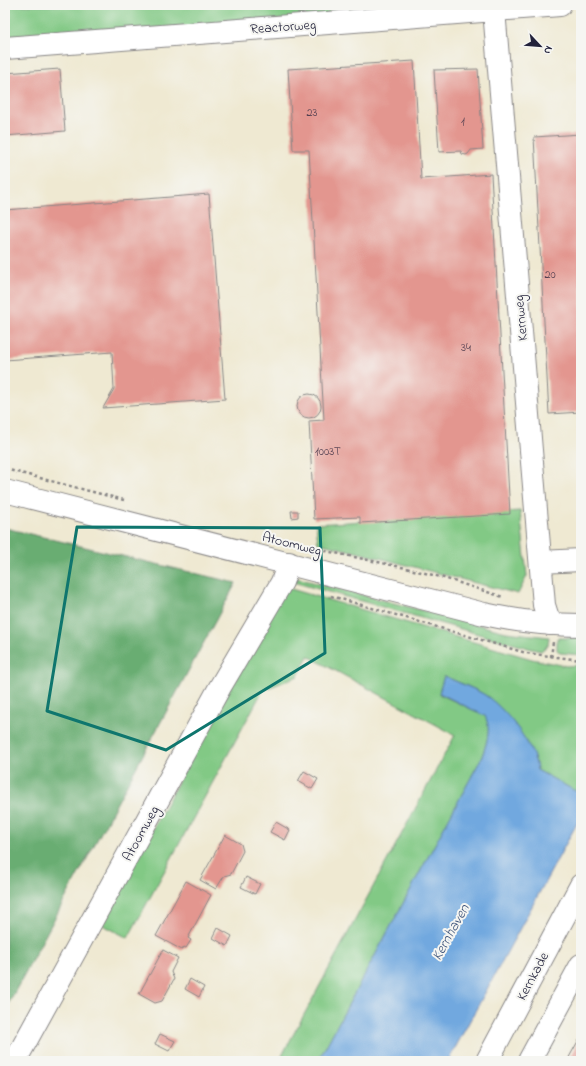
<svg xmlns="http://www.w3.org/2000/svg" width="586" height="1066" font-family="'Indie Flower',sans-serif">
<rect width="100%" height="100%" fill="#f6f6f2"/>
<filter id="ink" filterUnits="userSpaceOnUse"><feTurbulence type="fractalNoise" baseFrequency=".025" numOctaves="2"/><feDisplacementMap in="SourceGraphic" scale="8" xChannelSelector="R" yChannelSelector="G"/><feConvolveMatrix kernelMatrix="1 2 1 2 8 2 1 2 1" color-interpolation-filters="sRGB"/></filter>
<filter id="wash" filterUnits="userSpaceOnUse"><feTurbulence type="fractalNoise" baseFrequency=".012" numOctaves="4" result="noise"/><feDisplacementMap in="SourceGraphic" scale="16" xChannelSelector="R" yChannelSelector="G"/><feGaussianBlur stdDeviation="0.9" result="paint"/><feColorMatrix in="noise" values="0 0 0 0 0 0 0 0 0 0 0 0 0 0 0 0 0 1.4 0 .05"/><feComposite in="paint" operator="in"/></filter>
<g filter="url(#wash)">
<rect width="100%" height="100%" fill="#efe9d2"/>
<g fill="#82c985" stroke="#527660">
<path d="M5,5h402v5l-402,31z"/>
<path d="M520,511l7,65 -9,18 -150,-39 -50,-12 -2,-19z"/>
<path d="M289,576l217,56 43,5 -1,8 -7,6 -9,-2 -246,-69z"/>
<path d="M284,587l248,72 34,7 15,-1v129l-44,-24c-2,-24 -31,-59 -49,-73 -11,-8 -31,-15 -44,-21l-5,18 47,22c6,14 0,29 -5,43l-163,302h-39l176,-326 -147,-79 -10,20 -35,14 -135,248 -27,-14z"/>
<path d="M557,638h24v17l-21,-2 -3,-3z"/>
</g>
<path fill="#69ad72" stroke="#466856" d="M5,528l231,55 -231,427z"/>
<path fill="#71a8df" stroke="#4a658d" d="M444,676c12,6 33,13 44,21 19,14 47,49 49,73l44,24v22l-133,245h-130l163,-302c5,-14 11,-29 4,-43l-46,-23z"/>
<g id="blocks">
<g fill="#e3968f">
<path d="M414,61l7,118 70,-5 19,340 -150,9v-6l-46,2 -5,-98 15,-1 -15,-270h-16l-5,-81z"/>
<path d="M60,69l5,62 -60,5v-63z"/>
<path d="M478,69l5,80 -12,1 -3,4 -2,1 -4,-1 -1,-3 -22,1 -5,-82z"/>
<path d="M581,134v278l-32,2 -15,-277z"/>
<path d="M209,194l16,205 -122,9 11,-19 -2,-37 -107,8v-150z"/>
<circle cx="309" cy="406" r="12"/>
<path d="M291,511h7v6l-6,1z"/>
<path d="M304,771l14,8 -6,10 -14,-8z"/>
<path d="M276,822l14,8 -5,10 -15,-8z"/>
<path d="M225,835l16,9 2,7 -12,23 -7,2 -8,13 -16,-9z"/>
<path d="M246,877l14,7 -5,10 -14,-7z"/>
<path d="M186,881l25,14 -23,43 3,2 -5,8 -2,-1 -2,3 -26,-14z"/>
<path d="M218,928l14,8 -5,10 -14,-8z"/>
<path d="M163,950l15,8 -7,14 3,7 -12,22 -7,2 -16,-9z"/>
<path d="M190,979l14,8 -5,10 -14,-8z"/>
<path d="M160,1034l15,7 -6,10 -14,-7z"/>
<path d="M581,1036v25h-14l10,-18z"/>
</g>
</g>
</g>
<g filter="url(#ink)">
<use href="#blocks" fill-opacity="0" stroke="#888686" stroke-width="1"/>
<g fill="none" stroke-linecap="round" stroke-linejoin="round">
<defs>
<g id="minor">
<path d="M494,10l50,595 6,19"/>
<path d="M5,48l555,-43"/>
<path d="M5,491l479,123c32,7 64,11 97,11"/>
<path d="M541,562l40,-2"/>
<path d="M15,1061l205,-374 62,-105 7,-19"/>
<path d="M487,1061l94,-176"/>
<path d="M529,1061l52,-96"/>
</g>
</defs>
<use href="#minor" stroke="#888686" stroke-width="24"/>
<g stroke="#888686" stroke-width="2.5" stroke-dasharray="3 3" stroke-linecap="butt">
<path d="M5,469l119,31"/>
<path d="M307,547l99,21 38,10 59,19"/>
<path d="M331,596l195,57 55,7"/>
<path d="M551,657l2,-15"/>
</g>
<use href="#minor" stroke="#fff" stroke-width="22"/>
</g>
</g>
<path fill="none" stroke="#0f766e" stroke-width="3" stroke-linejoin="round" d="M77,527l243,1 5,125 -159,97 -119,-39z"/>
<g text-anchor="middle" stroke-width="4" stroke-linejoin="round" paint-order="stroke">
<g font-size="12" fill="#523f50">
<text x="312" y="116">23</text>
<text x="463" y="125">1</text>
<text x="550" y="278">20</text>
<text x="466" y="351">34</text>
<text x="328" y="455">1003T</text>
</g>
<g font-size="14" fill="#22223b" stroke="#f6f6f2">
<text transform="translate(283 26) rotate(-4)" y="5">Reactorweg</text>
<text transform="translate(520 318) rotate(-95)" y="5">Kernweg</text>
<text transform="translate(292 543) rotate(14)" y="5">Atoomweg</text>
<text transform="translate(140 833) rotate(-61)" y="5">Atoomweg</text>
<text transform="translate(532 976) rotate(-62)" y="5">Kernkade</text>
</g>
<g font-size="15" font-style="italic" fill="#42587d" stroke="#f6f6f2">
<text transform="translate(450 932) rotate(-61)" y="5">Kernhaven</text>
</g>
</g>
<rect width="586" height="1066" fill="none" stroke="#f6f6f2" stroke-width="20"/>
<g transform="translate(540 46) rotate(116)" stroke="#f6f6f2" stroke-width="3" paint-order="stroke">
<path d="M0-3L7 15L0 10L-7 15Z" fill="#22223b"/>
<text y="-6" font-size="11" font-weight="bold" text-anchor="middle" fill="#22223b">N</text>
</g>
</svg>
